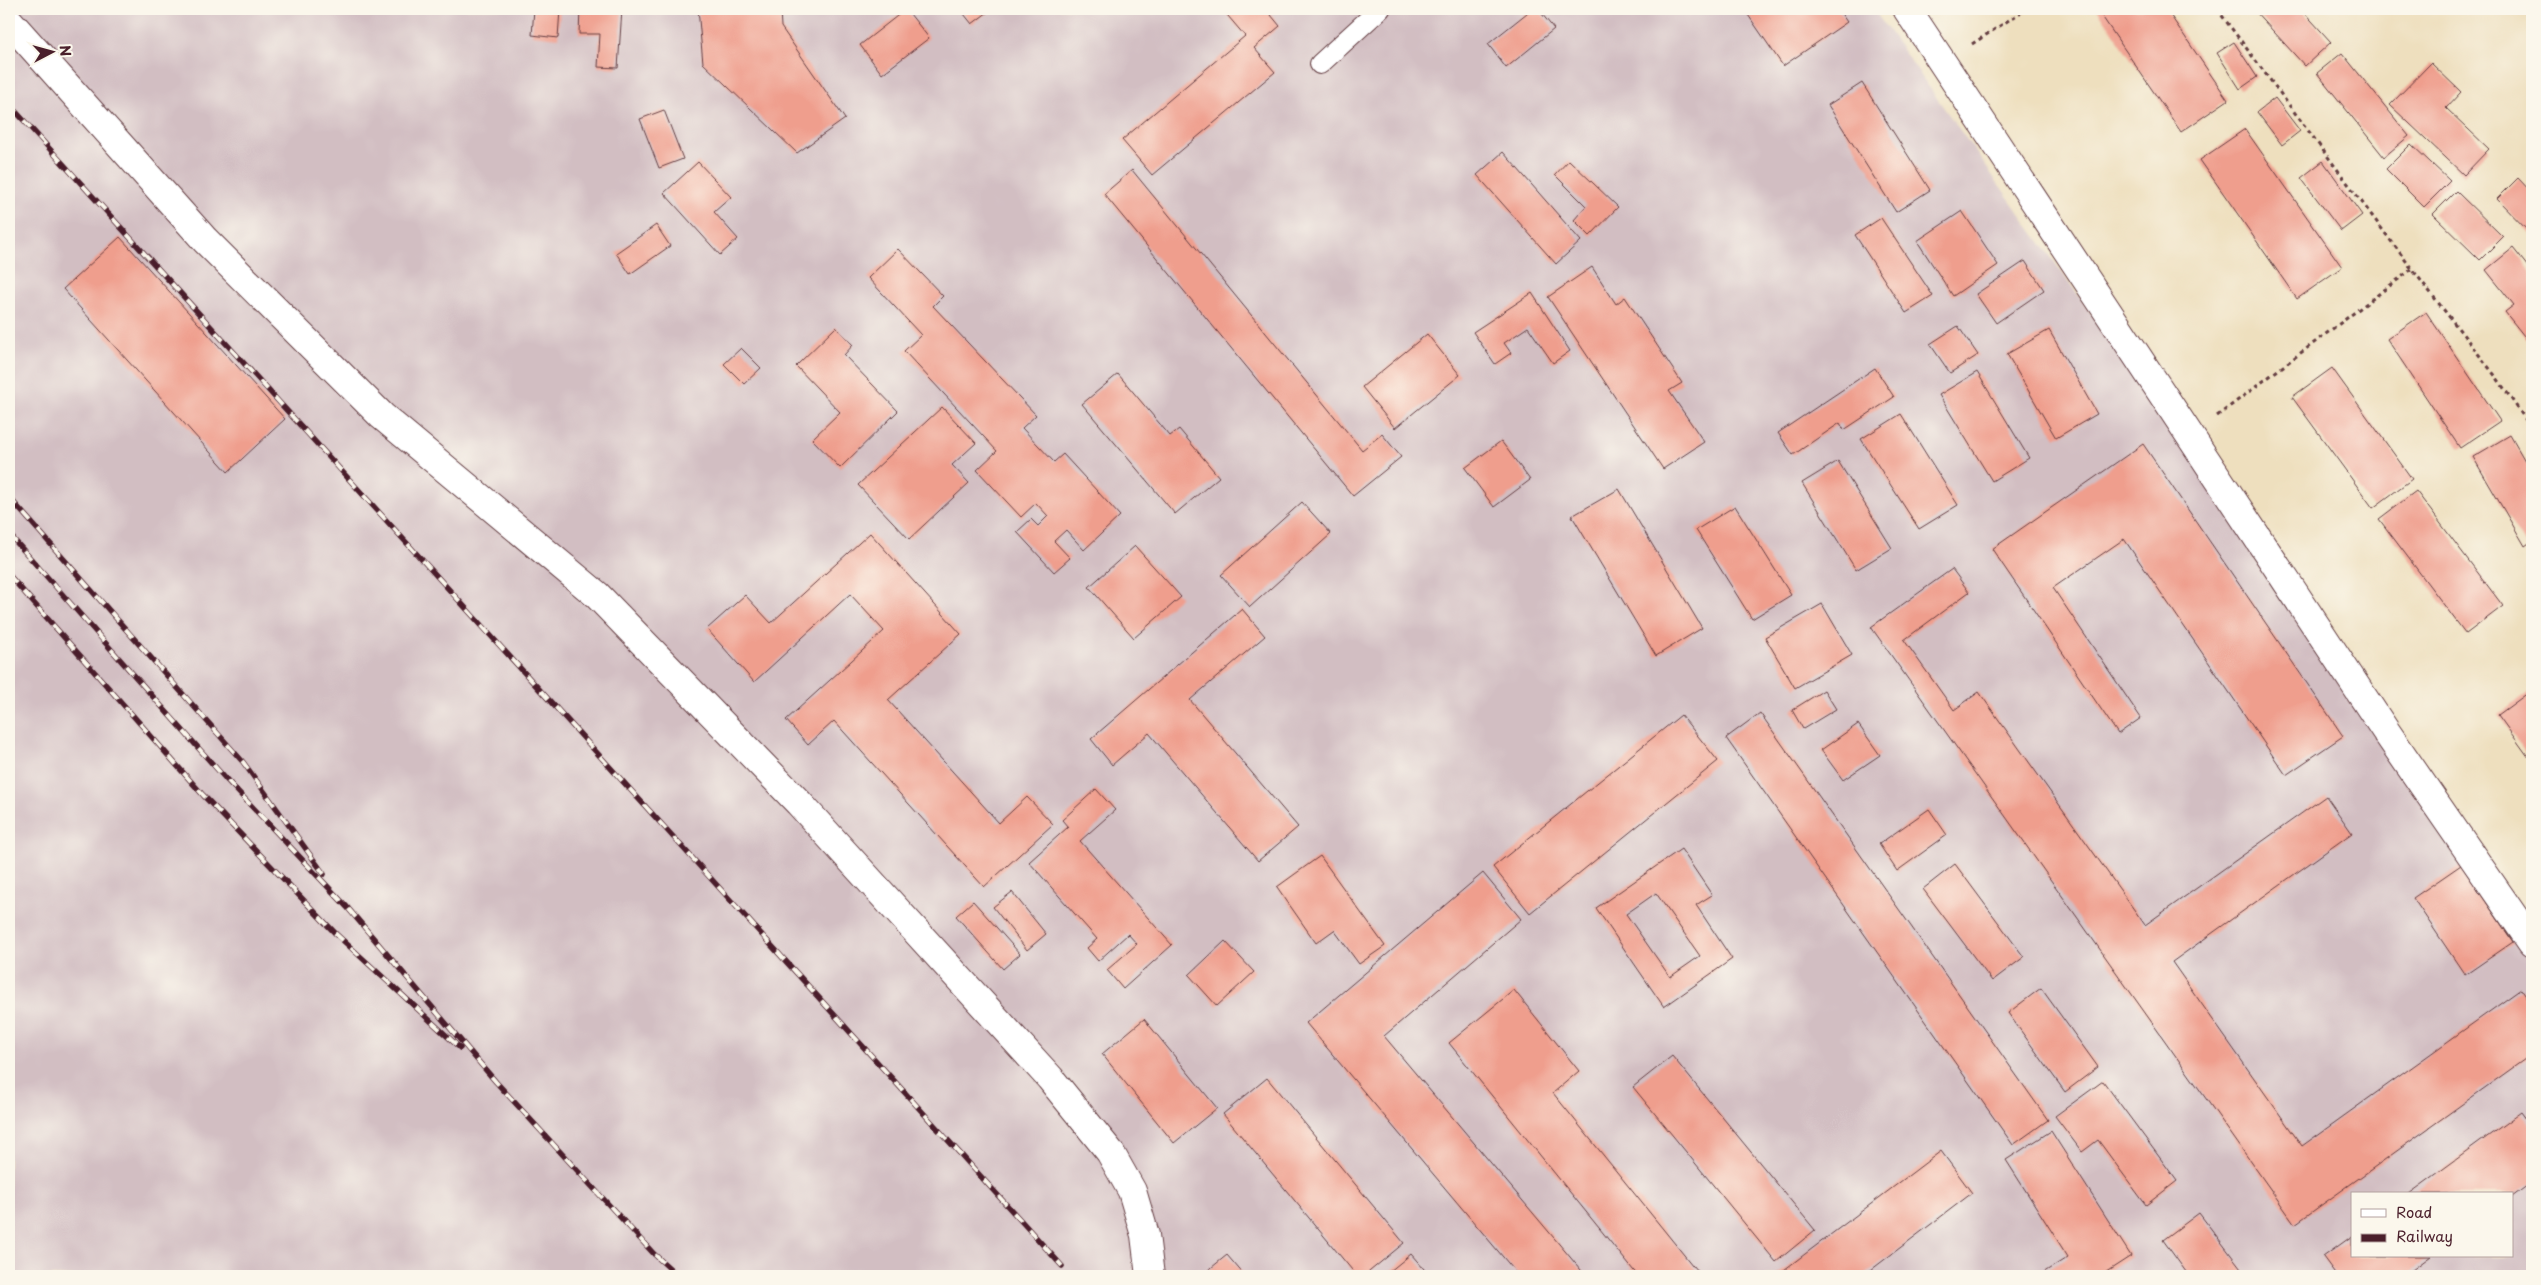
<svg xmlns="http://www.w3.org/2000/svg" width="2541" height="1285" font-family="'Playpen Sans',sans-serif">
<rect width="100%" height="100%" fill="#fbf7ec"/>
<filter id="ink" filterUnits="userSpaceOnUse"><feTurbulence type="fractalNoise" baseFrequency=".02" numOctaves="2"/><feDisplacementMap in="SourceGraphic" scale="10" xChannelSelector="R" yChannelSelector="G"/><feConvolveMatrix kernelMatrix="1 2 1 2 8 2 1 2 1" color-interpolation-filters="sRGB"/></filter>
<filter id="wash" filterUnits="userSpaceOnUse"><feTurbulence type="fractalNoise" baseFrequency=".0096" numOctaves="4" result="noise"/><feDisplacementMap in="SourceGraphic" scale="20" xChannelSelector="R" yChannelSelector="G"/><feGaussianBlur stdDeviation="1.12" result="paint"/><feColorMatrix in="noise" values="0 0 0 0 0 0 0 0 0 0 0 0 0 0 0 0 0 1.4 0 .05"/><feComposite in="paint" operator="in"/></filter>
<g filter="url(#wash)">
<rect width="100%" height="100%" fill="#eedfbe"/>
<path fill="#d2bec2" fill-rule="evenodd" d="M9,9h1864l659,919v348h-2523zM2352,1194h160v62h-160z"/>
<g id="blocks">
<g fill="#ef9e8d" fill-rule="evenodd">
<path d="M534,9h26l-2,29 -26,-3z"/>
<path d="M580,9h42l-4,59 -20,-1 2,-33h-21z"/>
<path d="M698,9h82l1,18 64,92 -48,34 -94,-90z"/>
<path d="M906,9l23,29 -47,36 -22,-29z"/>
<path d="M960,9h32l-20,15z"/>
<path d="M1222,9h44l14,17 -26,22 21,24 -123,103 -30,-35 123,-104z"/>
<path d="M1532,9h6l16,20 -48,39 -18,-24z"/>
<path d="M1744,9h94l9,13 -64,44z"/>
<path d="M2097,9h69l62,91 -47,32z"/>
<path d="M2253,9h48l30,33 -26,24z"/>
<path d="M2234,42l23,35 -17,12 -23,-36z"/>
<path d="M2342,53l67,83 -25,21 -67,-84z"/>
<path d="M2431,63l30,29 -15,16 43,41 -25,26 -74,-70z"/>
<path d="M1862,83l68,107 -34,22 -68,-107z"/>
<path d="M2275,98l25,33 -18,14 -25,-33z"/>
<path d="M664,110l19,49 -24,9 -19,-49z"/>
<path d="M2245,129l97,138 -45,32 -97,-139z"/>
<path d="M2411,144l39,37 -26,26 -38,-38z"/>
<path d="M1503,152l78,89 -25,23 -79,-89z"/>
<path d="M1569,160l49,47 -28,29 -16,-16 12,-14 -31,-31z"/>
<path d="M2323,161l39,54 -21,16 -40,-53z"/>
<path d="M698,162l33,35 -17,15 24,27 -18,16 -56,-62z"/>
<path d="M1132,170l230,280 20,-16 19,23 -48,39 -249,-302z"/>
<path d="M2518,178l14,15v42l-35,-36z"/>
<path d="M2456,191l47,46 -23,23 -47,-46z"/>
<path d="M1962,211l36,54 -45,31 -36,-55z"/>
<path d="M1881,218l52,78 -27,17 -51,-78z"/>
<path d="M656,225l14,21 -40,28 -14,-21z"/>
<path d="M120,237l165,182 -57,53 -165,-183z"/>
<path d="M2513,248l19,24v74l-27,-34 9,-7 -28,-35z"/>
<path d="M898,249l45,47 -10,10 103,109 -14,13 32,34 9,-8 57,62 -36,34 -18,-20 -12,11 16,17 -16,14 -37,-40 14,-13 7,7 10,-10 -12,-13 -15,14 -44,-47 20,-19 -93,-100 17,-16 -53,-57z"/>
<path d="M2025,261l19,29 -48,33 -20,-29z"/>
<path d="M1592,267l24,37 9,-7 57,86 -13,8 35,51 -41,27 -115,-172z"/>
<path d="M1532,293l38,58 -17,12 -25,-36 -24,16 7,10 -16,11 -22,-32z"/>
<path d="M2426,312l74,109 -40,27 -73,-109z"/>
<path d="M1958,326l20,29 -28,18 -20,-29z"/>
<path d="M836,327l17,18 -9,10 54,56 -58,57 -28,-29 28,-27 -44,-46z"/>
<path d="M2049,330l48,84 -41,24 -49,-84z"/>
<path d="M1427,334l33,41 -65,53 -33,-41z"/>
<path d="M741,348l20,20 -17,16 -20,-20z"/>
<path d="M1875,368l19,29 -50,33 -4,-7 -47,32 -15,-22z"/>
<path d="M2332,368l80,111 -39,29 -81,-111z"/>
<path d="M1977,372l52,86 -37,23 -53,-86z"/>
<path d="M1118,374l52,62 9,-7 40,48 -44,37 -93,-110z"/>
<path d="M942,407l34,36 -24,22 17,18 -60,56 -51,-54z"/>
<path d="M1901,414l57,91 -39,24 -58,-90z"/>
<path d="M2510,435l22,38v68l-7,5 -52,-89z"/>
<path d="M1501,441l29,39 -36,27 -29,-39z"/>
<path d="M2143,444l200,292 -57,39 -162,-236 -71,49 88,130 -23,16 -126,-185z"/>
<path d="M1838,461l54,87 -36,22 -54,-87z"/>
<path d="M1619,489l83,139 -46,28 -84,-140z"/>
<path d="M2416,491l87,115 -37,28 -87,-115z"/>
<path d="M1302,502l29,32 -81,73 -29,-32z"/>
<path d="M1735,506l56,89 -39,24 -56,-89z"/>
<path d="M870,533l91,101 -73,66 111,123 28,-26 26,27 -69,63 -150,-166 -26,24 -22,-25 98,-89 -34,-37 -96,88 -47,-53 38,-34 26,28z"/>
<path d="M1135,546l46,51 -47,41 -45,-51z"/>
<path d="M1952,569l17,23 -65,48 50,70 25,-18 166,233 181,-129 26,37 -180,129 130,184 219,-157 11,16v49l-237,170 -424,-597z"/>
<path d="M1822,604l30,51 -57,33 -30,-51z"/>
<path d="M1242,609l23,27 -75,64 108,127 -40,34 -109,-128 -37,32 -21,-26z"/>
<path d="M1824,690l12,19 -33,20 -11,-19z"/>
<path d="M2532,690v72l-34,-47z"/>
<path d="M1760,713l288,407 -35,25 -287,-407z"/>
<path d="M1681,715l37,46 -188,152 -37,-46z"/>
<path d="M1858,724l22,31 -37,25 -22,-30z"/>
<path d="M1096,789l19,21 -35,31 92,104 -49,44 -16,-19 30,-26 -9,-10 -30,27 -11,-13 10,-9 -68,-77 39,-35 -6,-7z"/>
<path d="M1929,809l18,26 -50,36 -18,-27z"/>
<path d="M1681,849l31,46 -16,10 36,54 -68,48 -68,-99zM1656,893l44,63 -30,21 -44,-63z"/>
<path d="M1320,856l65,90 -26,18 -25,-34 -18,13 -39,-56z"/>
<path d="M1955,864l69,93 -32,24 -69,-92z"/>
<path d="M2461,865l52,77 -48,33 -52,-77z"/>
<path d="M1483,873l38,46 -137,117 202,240h-67l-213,-253z"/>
<path d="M1012,892l34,42 -19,16 -34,-43z"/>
<path d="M973,901l47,53 -17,15 -47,-53z"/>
<path d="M1225,941l29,31 -37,34 -28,-31z"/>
<path d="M2041,988l57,79 -33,25 -57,-79z"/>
<path d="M1514,990l65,81 -26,22 148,183h-63l-189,-233z"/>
<path d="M1144,1019l73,89 -43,35 -72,-89z"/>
<path d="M1672,1056l143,174 -39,32 -143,-175z"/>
<path d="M1267,1078l137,165 -40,33h-7l-134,-162z"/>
<path d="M2103,1081l74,100 -31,24 -48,-65 -16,12 -27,-36z"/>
<path d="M2521,1112l11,15v55l-20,15v-3h-103z"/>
<path d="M2051,1131l80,125 -31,20h-62l30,-19 -62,-97z"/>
<path d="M1941,1151l31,42 -109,83h-87z"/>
<path d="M2199,1213l48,63h-58l-26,-36z"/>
<path d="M2352,1236v20h79l-27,20h-67l-14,-19z"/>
<path d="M1411,1254l19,22h-46z"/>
<path d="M1227,1255l18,21h-44z"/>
</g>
</g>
</g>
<g filter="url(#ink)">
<use href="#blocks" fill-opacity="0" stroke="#633c41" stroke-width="1"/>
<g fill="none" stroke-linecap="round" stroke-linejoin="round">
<defs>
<path id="lane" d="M1320,64l60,-55"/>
<g id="street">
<path d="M1907,9l478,721 147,213"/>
<path d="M9,21l196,219 177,176 215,179 202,208 251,275 60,74 22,39 13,44 5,41"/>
</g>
</defs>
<use href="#lane" stroke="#633c41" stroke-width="22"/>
<use href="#street" stroke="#633c41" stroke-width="30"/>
<g stroke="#633c41" stroke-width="3" stroke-dasharray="4 4" stroke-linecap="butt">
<path d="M2217,9l195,260 85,109 35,51"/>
<path d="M1972,44l54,-35"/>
<path d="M2217,416l195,-147"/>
</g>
<use href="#lane" stroke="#fff" stroke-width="20"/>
<use href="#street" stroke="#fff" stroke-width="28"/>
<defs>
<g id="rail">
<path d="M9,104l1053,1162"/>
<path d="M9,497l234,265 81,112"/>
<path d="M9,534l216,244 122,129 149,175 158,172 24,22"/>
<path d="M9,575l194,220 133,139 124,114"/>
<path d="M9,661l1,1"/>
</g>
</defs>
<use href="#rail" stroke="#4a1f2b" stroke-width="5.5"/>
<use href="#rail" stroke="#fbf7ec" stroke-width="4" stroke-dasharray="11" stroke-linecap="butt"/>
</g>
</g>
<rect width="2541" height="1285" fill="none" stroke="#fbf7ec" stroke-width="30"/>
<rect x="2351" y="1192" width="162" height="65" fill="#fbf7ec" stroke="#b4a19f"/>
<rect x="2361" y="1209" width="25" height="8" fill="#ffffff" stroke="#b4a19f"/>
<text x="2396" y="1218" font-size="15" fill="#4a1f2b">Road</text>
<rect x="2361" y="1234" width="25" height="8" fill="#4a1f2b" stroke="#b4a19f"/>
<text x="2396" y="1242" font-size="15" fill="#4a1f2b">Railway</text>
<g transform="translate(52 52) rotate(84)" stroke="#fbf7ec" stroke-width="4" paint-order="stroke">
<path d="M0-4L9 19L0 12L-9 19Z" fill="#4a1f2b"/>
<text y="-8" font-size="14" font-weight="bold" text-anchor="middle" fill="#4a1f2b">N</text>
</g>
</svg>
